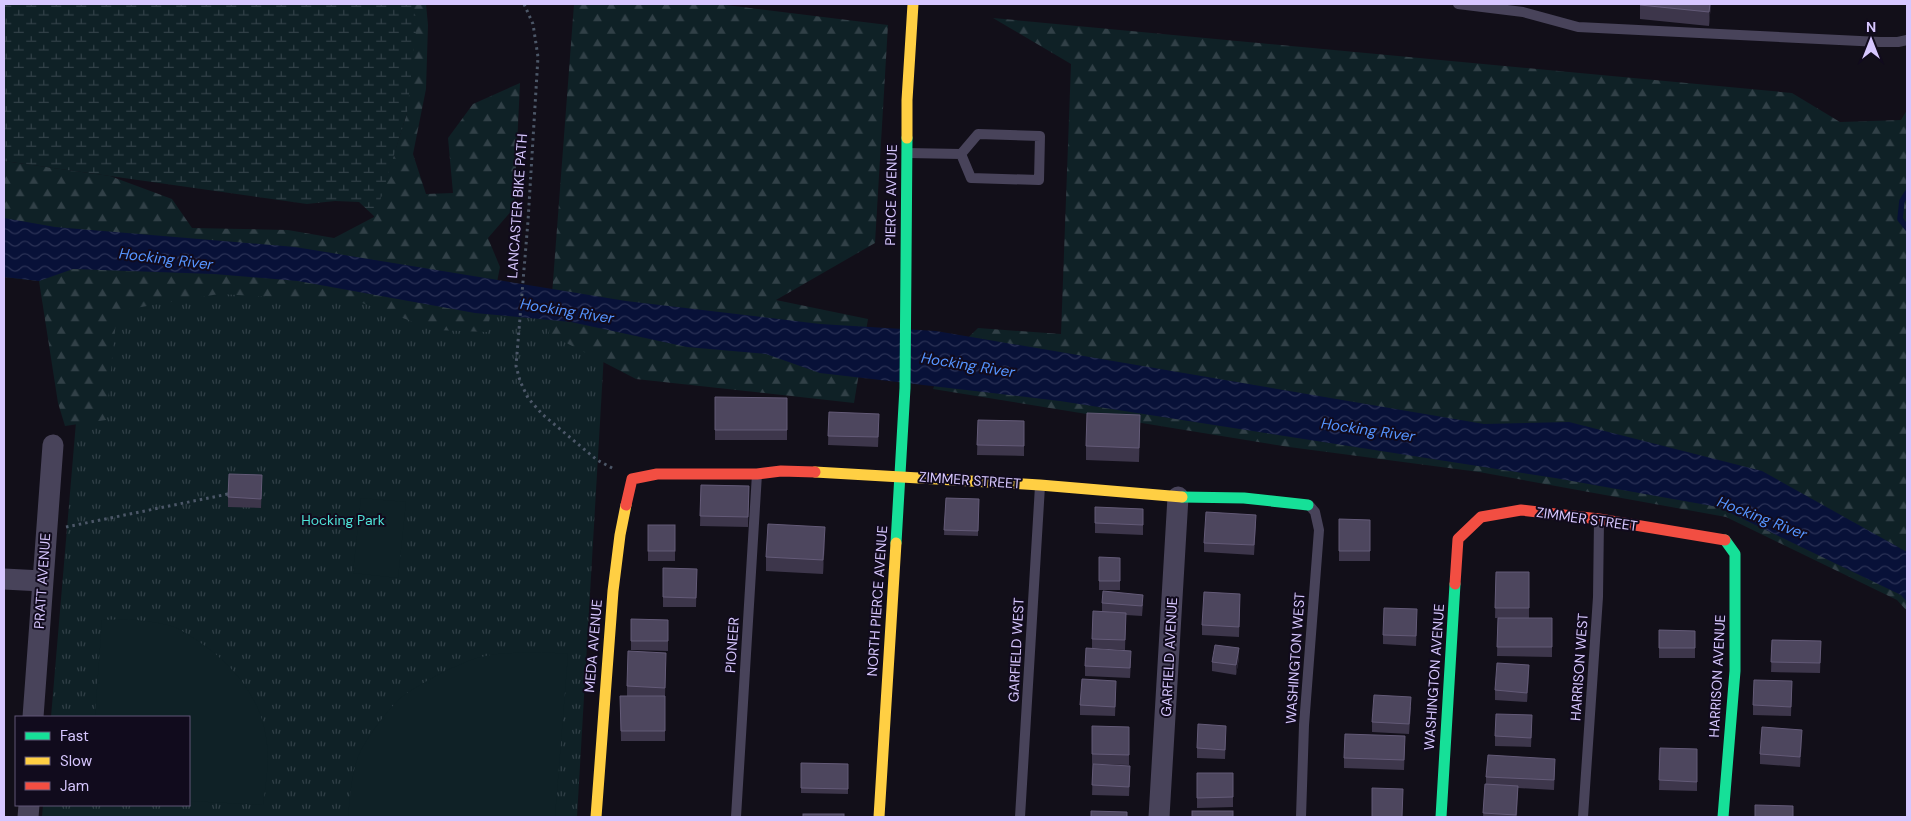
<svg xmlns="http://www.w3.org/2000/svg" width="1911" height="821" font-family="'DM Sans',sans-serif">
<defs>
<pattern id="grass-tufts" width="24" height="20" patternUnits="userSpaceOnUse" patternTransform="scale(1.25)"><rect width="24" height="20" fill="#0f2126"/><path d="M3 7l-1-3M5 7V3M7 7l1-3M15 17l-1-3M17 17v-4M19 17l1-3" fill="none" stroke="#314047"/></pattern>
<pattern id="forest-firs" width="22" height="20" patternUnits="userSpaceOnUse" patternTransform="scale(1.25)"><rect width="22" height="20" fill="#0f2126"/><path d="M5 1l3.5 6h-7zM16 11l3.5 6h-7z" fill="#314047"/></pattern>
<pattern id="wetland-marsh" width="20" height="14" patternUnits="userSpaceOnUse" patternTransform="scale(1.25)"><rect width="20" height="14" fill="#0f2126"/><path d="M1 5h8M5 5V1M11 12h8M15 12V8" fill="none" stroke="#314047"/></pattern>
<pattern id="water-waves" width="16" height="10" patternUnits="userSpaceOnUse" patternTransform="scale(1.25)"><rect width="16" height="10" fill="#081138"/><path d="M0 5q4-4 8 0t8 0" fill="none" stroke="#2b3256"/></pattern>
</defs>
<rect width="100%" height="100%" fill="#120f19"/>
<path fill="url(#grass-tufts)" d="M89,269l518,33 -30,515h-535l1,-12h146v-88h-138z"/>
<g fill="url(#forest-firs)">
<path d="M411,4h15l2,21 -2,64 -13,65 13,40 27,-1 -5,-55 25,-34 47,-21 -6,125 -26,30 12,29 -13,65 -52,-2 -78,-29 -138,-7 -102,17 -11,109 -41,6 -7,-23 -19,-122 -35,-4v-116l106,15 62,23 20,29 96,2 46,8 40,-21 33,-104z"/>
<path d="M574,4h144l170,21 -13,218 -99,57 92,19 -14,84 -218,-24 -87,-45z"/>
<path d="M993,18l799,75 48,29 61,-2 6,-10v501l-10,-11 -171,-83 -247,-45 -190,-25 -356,-58 11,-28 34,-33 83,6 10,-270z"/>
</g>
<path fill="url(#wetland-marsh)" d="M4,4h408l5,17 -10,92 -32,104 -16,-15 -24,-1 -28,3 -303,-43z"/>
<g fill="#0f2126">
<path d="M361,498l45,4 -8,76 -45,-5z"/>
<path d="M129,619c15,2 31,3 45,8 6,2 11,6 16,9 37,22 70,58 76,101 4,23 0,45 -3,68l-74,-4v-84h-94l7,-97z"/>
<path d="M542,652l26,2 -13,163h-207c2,-19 3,-41 10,-60 6,-16 32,-51 45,-61 18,-13 57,-34 78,-39 20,-5 41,-4 61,-5z"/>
</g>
<path fill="url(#water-waves)" d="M4,218l51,9 240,20 331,54 194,23 116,7 548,93 85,-2 193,49 145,81v50l-6,-7 -183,-88 -163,-29 -495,-77 -240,-28 -54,-19 -79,-7 -116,-25 -96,-9 -177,-32 -84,-7 -141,-5 -34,12 -35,-4z"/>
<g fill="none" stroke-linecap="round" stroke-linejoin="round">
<path stroke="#081138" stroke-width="5.5" d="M1907,193l-5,8 -2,18 7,9"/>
<g stroke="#4c5768" stroke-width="3" stroke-dasharray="2.5 4" stroke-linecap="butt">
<path d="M524,4l9,20 5,33 -10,164 -12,145 4,15 8,17 14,16 55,46 17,9"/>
<path d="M66,527l162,-33"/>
</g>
<g stroke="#48435a" stroke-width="10">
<path d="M1458,4l65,8 55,15 302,15h18l9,-2"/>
<path d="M907,153l54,1 10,24 68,2 1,-44 -62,-2 -17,20"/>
<path d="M736,817l21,-343"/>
<path d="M1020,817l20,-331"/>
<path d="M1301,817l3,-92 15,-195 -4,-18 -6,-7"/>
<path d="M1583,817l15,-220 1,-77"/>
</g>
<g stroke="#48435a" stroke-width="21">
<path d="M4,579l38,2"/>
<path d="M33,717l20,-272"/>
<path d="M28,817l1,-12"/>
<path d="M1159,817l19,-320"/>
</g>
<g stroke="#16e098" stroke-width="11">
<path d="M1182,497l62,1 64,7"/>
<path d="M896,543l9,-155 2,-250"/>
<path d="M1441,817l14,-233"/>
<path d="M1723,817l12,-146v-117l-10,-14"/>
</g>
<g stroke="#ffcf43" stroke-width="11">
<path d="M907,138v-38l6,-96"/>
<path d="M815,472l225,13 142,12"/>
<path d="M596,817l17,-226 7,-56 6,-30"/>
<path d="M879,817l17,-274"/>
</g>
<g stroke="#f24e42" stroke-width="11">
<path d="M626,505l6,-26 25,-5h100l24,-3 34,1"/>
<path d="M1455,584l3,-45 23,-22 40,-7 78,9 126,21"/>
</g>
</g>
<g fill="#3d364b">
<path d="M1640,4h71l-2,22 -69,-7z"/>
<path d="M715,397l72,1v42h-72z"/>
<path d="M829,412l50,11 -1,24 -50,-2z"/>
<path d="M978,420l46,1v35l-47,-1z"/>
<path d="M1140,429l-1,33 -53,-2v-14z"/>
<path d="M262,485l-1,23 -33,-1v-10z"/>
<path d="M701,485l48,1 -1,41 -48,-1z"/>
<path d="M946,498l33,1 -1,37 -34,-1z"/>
<path d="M1143,509v26l-48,-2v-10z"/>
<path d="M1339,519l31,1v41h-31z"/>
<path d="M1256,524l-2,31 -50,-3v-9z"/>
<rect x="648" y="525" width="27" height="36"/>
<path d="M825,541l-2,33 -57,-3v-14z"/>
<path d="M1099,557l21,1v32h-21z"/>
<path d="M663,568l34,1 -1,38h-33z"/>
<path d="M1496,572h33v46h23v39l-55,-1 1,-38h-3z"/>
<path d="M1102,603l41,1 -1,12 -16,-1 -1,35 -33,-2v-9l10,-27z"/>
<path d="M1240,604l-1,33 -37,-2v-10z"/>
<path d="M631,619l37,1v31l-37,-1z"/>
<path d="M1417,619l-1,27 -33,-2v-9z"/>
<path d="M1659,630l36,1v27h-36z"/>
<path d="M1772,640l49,1 -1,32 -49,-1z"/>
<path d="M1239,658l-3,17 -24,-4v-9z"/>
<path d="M1131,661l-1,17 -45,-2v-10z"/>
<path d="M666,662l-1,34v45h-44l-1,-45h7v-10z"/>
<path d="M1529,675l-2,27 -32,-2v-10z"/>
<path d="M1792,681l-1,35 -38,-1v-10z"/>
<path d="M1116,691l-1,25 -35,-1v-10z"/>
<path d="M1411,707l-2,27 -37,-2v-10z"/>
<path d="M1532,725l-1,22 -36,-1v-10z"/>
<path d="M1092,726l37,1v38l-37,-1z"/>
<path d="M1226,735l-1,24 -28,-1v-10z"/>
<path d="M1802,740l-2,27 -40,-3v-10z"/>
<path d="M1405,746l-1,24 -60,-2v-10z"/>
<path d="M1660,748l37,1v42l-38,-1z"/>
<path d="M801,763l47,1v30l-47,-1z"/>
<path d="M1093,764l37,11 -1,21 -37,-1z"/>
<path d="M1555,768l-1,22 -36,-2 -1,29h-34l2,-33h1v-7z"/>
<path d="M1197,773h36v34l-36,1z"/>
</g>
<g fill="#25202f">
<path d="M1710,4h1l-2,22v-14z"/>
<path d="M825,527v14l-2,33v-14z"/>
<path d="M1239,648v10l-3,17v-10z"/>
<path d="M1529,665v10l-2,27v-9z"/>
<path d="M1802,730v10l-2,27v-10z"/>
</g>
<g fill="#4d465e" stroke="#635a77">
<path d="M1640,4h70l-1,8 -69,-7z"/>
<path d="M715,397l72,1v32h-72z"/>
<path d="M829,412l50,2 -1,23 -50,-1z"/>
<path d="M1087,413l53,2 -1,33 -53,-2z"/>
<path d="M978,420l46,1v25l-47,-1z"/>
<path d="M229,474l33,1 -1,24 -33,-2z"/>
<path d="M701,485l48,1 -1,31 -48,-1z"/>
<path d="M946,498l33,1 -1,32 -34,-1z"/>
<path d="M1095,507l48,2v16l-48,-2z"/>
<path d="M1206,512l50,3 -2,30 -50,-2z"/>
<path d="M1339,519l31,1v31h-31z"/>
<path d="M768,524l57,3 -2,33 -57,-3z"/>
<rect x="648" y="525" width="27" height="26"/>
<path d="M1099,557l21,1v23h-21z"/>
<path d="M663,568l34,1 -1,29 -33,-1z"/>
<path d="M1496,572h33v36h-34z"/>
<path d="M1103,591l40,4 -1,11 -40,-3z"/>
<path d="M1204,592l36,2 -1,33 -37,-2z"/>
<path d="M1384,608l33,1 -1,27 -33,-1z"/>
<path d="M1093,611l33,2 -1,27 -33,-1z"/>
<path d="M1498,618h54v29h-55z"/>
<path d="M631,619l37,1v21h-37z"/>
<path d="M1659,630l36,1v17h-36z"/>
<path d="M1772,640l49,1 -1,22 -49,-1z"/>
<path d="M1215,645l24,3 -3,17 -24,-3z"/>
<path d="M1086,648l45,3 -1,17 -45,-2z"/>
<path d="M628,651l38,2 -1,35 -38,-2z"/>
<path d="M1497,663l32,2 -2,28 -32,-3z"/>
<path d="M1082,679l34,2 -1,26 -35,-2z"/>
<path d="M1754,680l38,1 -1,26 -38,-2z"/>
<path d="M1374,695l37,2 -2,27 -37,-2z"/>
<path d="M620,696h45v35h-44z"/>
<path d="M1496,714l36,1 -1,23 -36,-2z"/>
<path d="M1198,724l28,2 -1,24 -28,-2z"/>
<path d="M1092,726l37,1v28l-37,-1z"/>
<path d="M1762,727l40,3 -2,27 -40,-3z"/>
<path d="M1345,734l60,2 -1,24 -60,-2z"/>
<path d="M1660,748l37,1v33l-38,-2z"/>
<path d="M1488,755l67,4 -1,21 -68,-3z"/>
<path d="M801,763l47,1v25l-47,-1z"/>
<path d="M1093,764l37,2 -1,21 -37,-2z"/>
<path d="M1197,773h36v24l-36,1z"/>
<path d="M1485,784l33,2 -2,29 -33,-2z"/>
<path d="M1372,788l31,1 -1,28h-30z"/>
<path d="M1755,805l38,1v11h-38z"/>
<path d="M1091,811l36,1v5h-36z"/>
<rect x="1192" y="811" width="41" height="6"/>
<rect x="803" y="814" width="41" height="3"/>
</g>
<g text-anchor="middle" stroke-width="4" stroke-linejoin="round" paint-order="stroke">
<g font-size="14" fill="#d7c7ff" stroke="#110b1d">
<text transform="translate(891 195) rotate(-89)" y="5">PIERCE AVENUE</text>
<text transform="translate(517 206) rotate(-86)" y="5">LANCASTER BIKE PATH</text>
<text transform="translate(970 480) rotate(4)" y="5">ZIMMER STREET</text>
<text transform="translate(1587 519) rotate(8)" y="5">ZIMMER STREET</text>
<text transform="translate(42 581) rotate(-86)" y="5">PRATT AVENUE</text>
<text transform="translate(877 601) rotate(-86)" y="5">NORTH PIERCE AVENUE</text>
<text transform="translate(732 645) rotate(-86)" y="5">PIONEER</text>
<text transform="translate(593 646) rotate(-85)" y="5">MEDA AVENUE</text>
<text transform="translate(1016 650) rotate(-87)" y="5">GARFIELD WEST</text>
<text transform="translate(1169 657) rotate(-87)" y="5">GARFIELD AVENUE</text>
<text transform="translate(1295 658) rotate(-86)" y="5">WASHINGTON WEST</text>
<text transform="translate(1579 667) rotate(-86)" y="5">HARRISON WEST</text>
<text transform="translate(1717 676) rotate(-87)" y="5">HARRISON AVENUE</text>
<text transform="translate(1434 677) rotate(-86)" y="5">WASHINGTON AVENUE</text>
</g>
<g font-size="14" fill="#4fe3d7" stroke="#110b1d">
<text x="343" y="525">Hocking Park</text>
</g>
<g font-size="15" font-style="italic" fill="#5594ff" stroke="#110b1d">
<text transform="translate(166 259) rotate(7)" y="5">Hocking River</text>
<text transform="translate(567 311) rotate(9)" y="5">Hocking River</text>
<text transform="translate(968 365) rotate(9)" y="5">Hocking River</text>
<text transform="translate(1368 430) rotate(8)" y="5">Hocking River</text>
<text transform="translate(1762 518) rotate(21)" y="5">Hocking River</text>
</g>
</g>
<rect width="1911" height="821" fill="none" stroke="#d7c7ff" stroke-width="10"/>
<rect x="15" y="716" width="175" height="90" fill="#110b1d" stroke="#605677"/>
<rect x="25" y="732" width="25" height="8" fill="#16e098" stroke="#605677"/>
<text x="60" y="741" font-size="15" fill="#d7c7ff">Fast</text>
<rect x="25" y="757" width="25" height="8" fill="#ffcf43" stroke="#605677"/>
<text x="60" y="766" font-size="15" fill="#d7c7ff">Slow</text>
<rect x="25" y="782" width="25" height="8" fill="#f24e42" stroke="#605677"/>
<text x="60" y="791" font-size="15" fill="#d7c7ff">Jam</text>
<g transform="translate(1871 40)" stroke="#110b1d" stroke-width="4" paint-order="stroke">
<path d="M0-4L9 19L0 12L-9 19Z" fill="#d7c7ff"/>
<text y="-8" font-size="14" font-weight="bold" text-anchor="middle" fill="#d7c7ff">N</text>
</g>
</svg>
